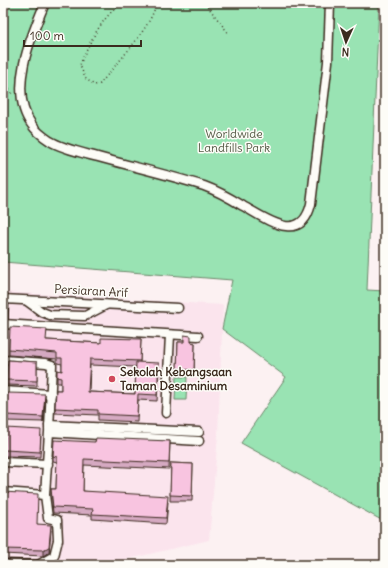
<svg xmlns="http://www.w3.org/2000/svg" width="388" height="568" font-family="Delius,sans-serif">
<rect width="100%" height="100%" fill="#fcf1f2"/>
<filter id="ink" filterUnits="userSpaceOnUse"><feTurbulence type="fractalNoise" baseFrequency=".025" numOctaves="2"/><feDisplacementMap in="SourceGraphic" scale="8" xChannelSelector="R" yChannelSelector="G"/><feConvolveMatrix kernelMatrix="1 2 1 2 8 2 1 2 1" color-interpolation-filters="sRGB"/></filter>
<g filter="url(#ink)">
<path fill="#fbe4ed" d="M3,292l220,13 -5,130 -9,105 -106,25h-100z"/>
<g fill="#99e3b3" stroke="#6a8668">
<path d="M3,3h376l-12,287 18,1v231l-144,-79 45,-66 -64,-48 10,-49 -229,-18z"/>
<path d="M176,377h11l-1,23h-11z"/>
</g>
<g fill="none" stroke-linecap="round" stroke-linejoin="round">
<defs>
<g id="minor">
<path d="M45,3c-14,33 -38,89 -13,122 4,6 12,12 18,16 13,8 33,12 48,16 36,10 71,18 106,29 14,5 26,12 39,20 22,12 58,40 68,-2l17,-142 2,-59"/>
<path d="M3,299l175,9"/>
<path d="M27,301l15,11 8,3 35,1 21,-11"/>
<path d="M3,324l195,12"/>
<path d="M3,326l1,-27"/>
<path d="M3,360l43,3 6,2 -3,64"/>
<path d="M3,391l48,3"/>
<path d="M166,413l4,-78"/>
<path d="M49,425l150,7"/>
<path d="M3,462l45,2"/>
<path d="M3,492l42,3"/>
<path d="M3,564l34,1"/>
<path d="M38,565l16,-9 4,-16 -1,-20 -9,-2 -3,-23 4,-63 150,9"/>
</g>
</defs>
<use href="#minor" stroke="#3b2a1e" stroke-width="11"/>
<g stroke="#3b2a1e" stroke-width="1.5" stroke-dasharray="1 3" stroke-linecap="butt">
<path d="M124,3c-19,8 -37,43 -44,62l5,13 9,7 6,-1c15,-19 53,-58 56,-81"/>
<path d="M205,3l24,31"/>
<path d="M315,3l6,4"/>
<path d="M3,66l6,23 4,6"/>
</g>
<use href="#minor" stroke="#fdfcf7" stroke-width="8"/>
</g>
<g fill="#d5a9c1" stroke="#3b2a1e" fill-rule="evenodd">
<path d="M141,339l-1,23 19,7 -2,32 -19,-1 -1,22 -39,-2v-5l-43,-2 1,-23h5v-7h-4v-13l5,1v-7l-5,-1v-4l-48,-4v-6l38,-9 54,3zM90,365l46,2 -1,27 -46,-2z"/>
<path d="M178,342l17,1 -1,32h-17z"/>
<path d="M8,360l29,2v24l-30,-1z"/>
<path d="M45,400l-2,22 -37,-1v-6z"/>
<path d="M6,428l35,7 -1,22 -35,-1z"/>
<path d="M170,441l-1,28 -85,-4 -1,26 85,11 -2,22 -74,-5v-4l-39,-2 -2,-24h5l1,-27 -4,-1v-5l42,-14z"/>
<path d="M171,463l22,1 -1,37h-22z"/>
<path d="M3,492l34,32 14,6 -2,22 -6,4 -40,-2v-27h1v-8h-1z"/>
</g>
<g fill="#ae899d" stroke="#3b2a1e">
<path d="M45,394v6l-2,22v-5z"/>
<path d="M51,525l-2,27 -6,4v-6z"/>
</g>
<g fill="#f8c4e0" stroke="#3b2a1e">
<path d="M10,327l37,2 -1,11 55,3v-5l40,1 -1,22 -50,-2 -2,33 47,2 1,-32 23,1 -2,32 -19,-1 -1,22 -39,-2v-4l-43,-2 1,-18h5v-12l-4,-1v-7l5,1v-13h-5v-5l-48,-4z"/>
<path d="M184,335l7,1v6l4,1 -1,27 -17,-1 1,-27h6z"/>
<path d="M8,360l29,2v19l-30,-1z"/>
<path d="M7,393l38,1 -2,23 -37,-2z"/>
<path d="M6,428l35,2 -1,22 -35,-2z"/>
<path d="M96,438l74,3 -1,22 -85,-4 -1,32 85,5 -2,22 -74,-4 1,-5 -40,-2 -2,-18h5l1,-32 -4,-1 1,-16 41,2z"/>
<path d="M171,463l22,1 -1,32 -22,-1z"/>
<path d="M3,492l35,2 -1,30 14,1 -2,22 -6,3 -40,-1v-22h1l1,-13h-2z"/>
</g>
</g>
<circle fill="#d1495b" stroke="#fdfcf7" stroke-width="1.5" cx="112" cy="379" r="4"/>
<g text-anchor="middle" stroke-width="3" stroke-linejoin="round" paint-order="stroke">
<g font-size="12" fill="#525843" stroke="#fdfcf7">
<text x="234" y="138">Worldwide<tspan x="234" dy="14">Landfills Park</tspan></text>
</g>
<g font-size="12" fill="#3b2a1e" stroke="#fdfcf7">
<text transform="translate(91 291) rotate(3)" y="4">Persiaran Arif</text>
</g>
<g font-size="12" font-weight="bold" fill="#3b2a1e" stroke="#fdfcf7" text-anchor="start">
<text x="120" y="376">Sekolah Kebangsaan<tspan x="120" dy="14">Taman Desaminium</tspan></text>
</g>
</g>
<rect width="388" height="568" fill="none" stroke="#fdfcf7" stroke-width="16"/>
<rect x="8" y="8" width="372" height="552" fill="none" stroke="#3b2a1e" stroke-width="1.5" filter="url(#ink)"/>
<g transform="translate(346 42) rotate(183)" stroke="#fdfcf7" stroke-width="3" paint-order="stroke">
<path d="M0-3L7 15L0 10L-7 15Z" fill="#3b2a1e"/>
<text y="-6" font-size="11" font-weight="bold" text-anchor="middle" fill="#3b2a1e">N</text>
</g>
<path d="M24 40v6h117v-6" fill="none" stroke="#3b2a1e" stroke-width="2"/>
<text x="30" y="40" font-size="12" fill="#3b2a1e" stroke="#fdfcf7" stroke-width="3" paint-order="stroke">100 m</text>
</svg>
